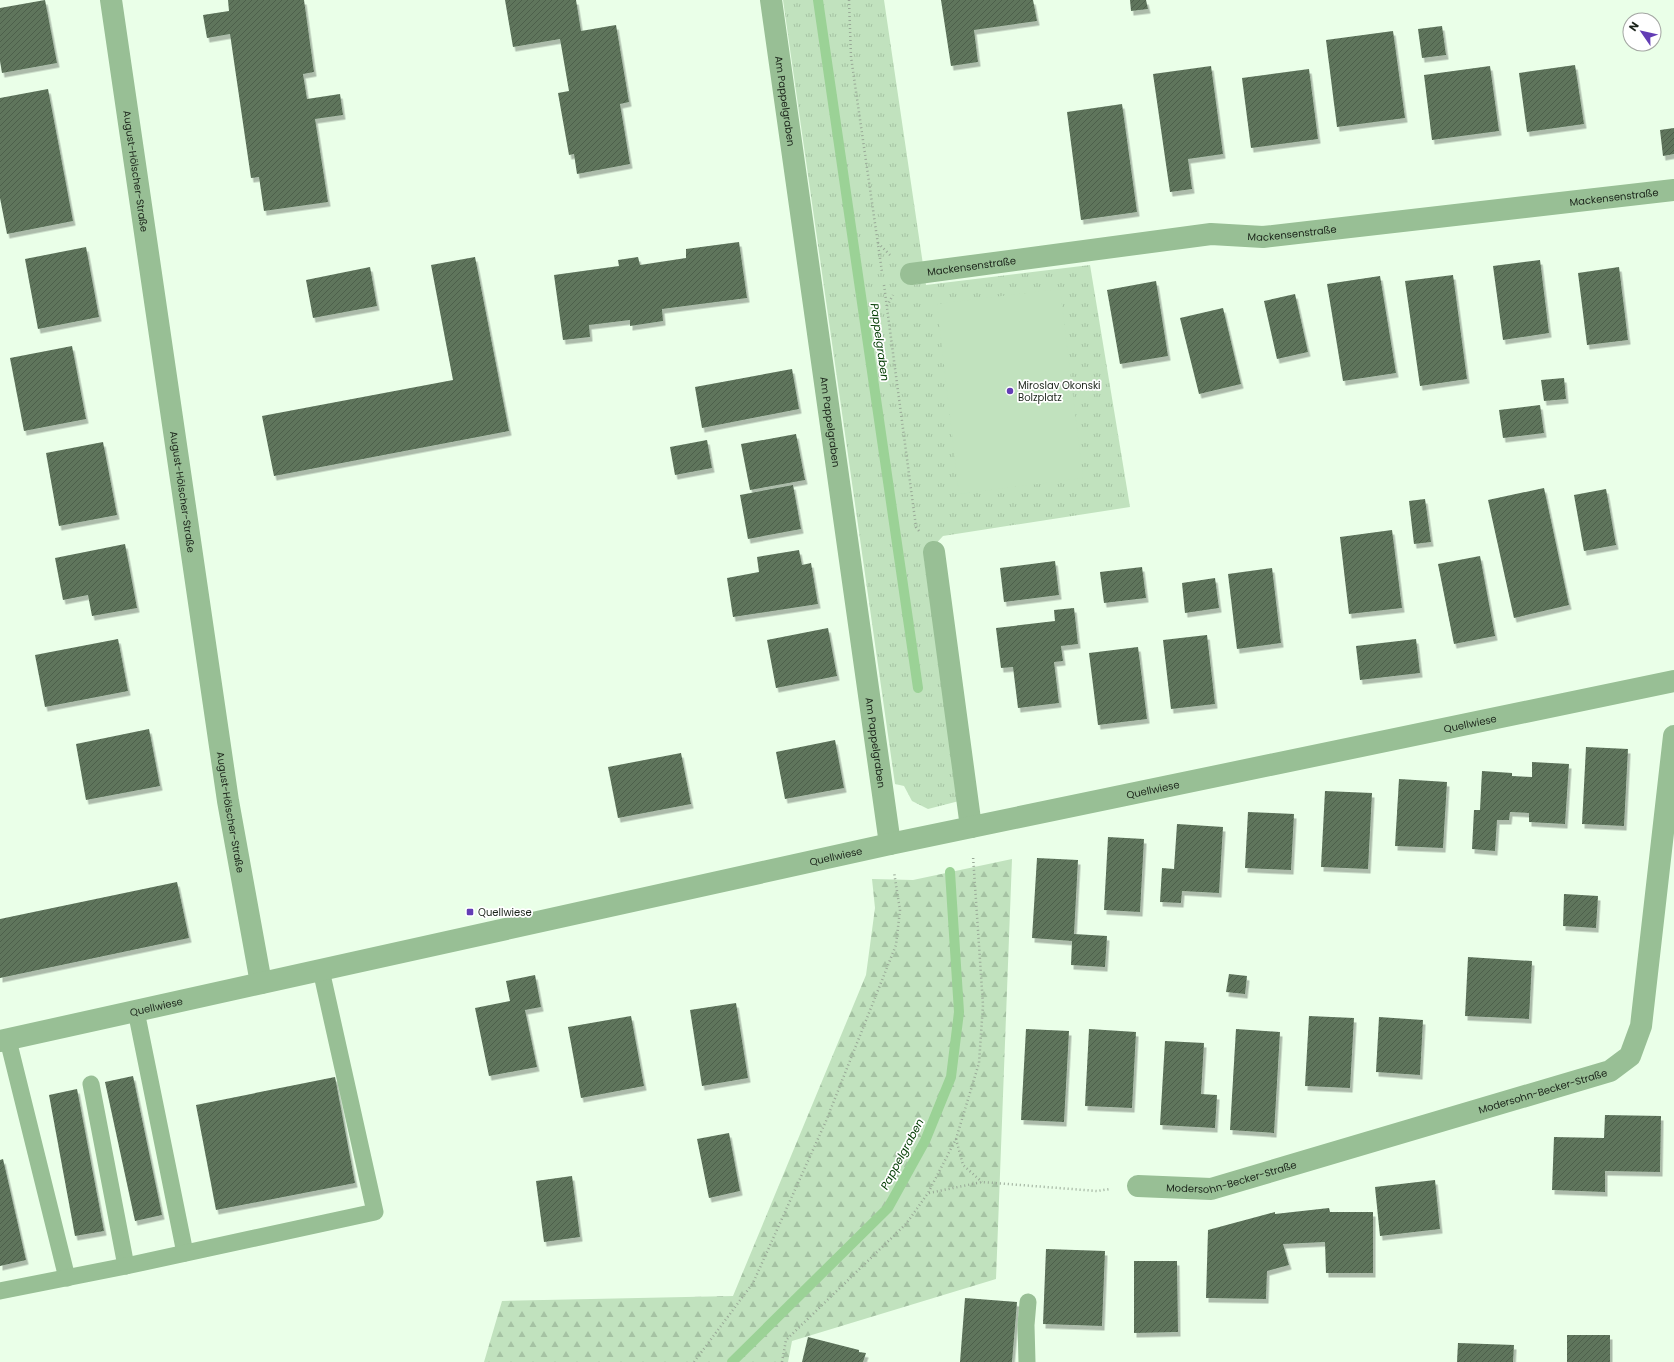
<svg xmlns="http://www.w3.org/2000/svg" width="1674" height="1362" font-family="Poppins,sans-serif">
<defs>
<pattern id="grass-tufts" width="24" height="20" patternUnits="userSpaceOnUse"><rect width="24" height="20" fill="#c1e2be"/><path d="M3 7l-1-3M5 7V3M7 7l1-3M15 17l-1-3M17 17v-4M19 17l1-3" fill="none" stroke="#a5c2a3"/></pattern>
<pattern id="forest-firs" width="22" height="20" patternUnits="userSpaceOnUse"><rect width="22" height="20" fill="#c1e2be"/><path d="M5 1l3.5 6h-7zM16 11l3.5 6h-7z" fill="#a5c2a3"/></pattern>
<pattern id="building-hatch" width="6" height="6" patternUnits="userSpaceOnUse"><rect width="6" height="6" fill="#5e745c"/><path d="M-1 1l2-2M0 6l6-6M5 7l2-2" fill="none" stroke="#4d5f4b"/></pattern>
<filter id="shadow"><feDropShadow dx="2.5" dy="4.5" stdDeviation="0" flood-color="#0004"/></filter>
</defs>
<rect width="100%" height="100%" fill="#eaffe8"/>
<path fill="url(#grass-tufts)" d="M783,0h101l42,285 164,-20 40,242 -187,29 -19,21 35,244 -31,8 -16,-8 -8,-15 -9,-2z"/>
<path fill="url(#forest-firs)" d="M1012,859l-16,420 -204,62 -4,21h-304l18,-61 231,-5 133,-321 9,-67 -3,-29 41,1z"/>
<path fill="#c1e2be" d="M1060,289l23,189 -124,16 -22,-190z"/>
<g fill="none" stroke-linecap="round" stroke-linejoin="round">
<g stroke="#9bd296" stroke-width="10">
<path d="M818,0l100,688"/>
<path d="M732,1362l156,-154 37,-67 26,-64 8,-65 -9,-140"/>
</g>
</g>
<g fill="url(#building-hatch)" filter="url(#shadow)">
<path d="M45,0l12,63 -55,10 -2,-12v-53z"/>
<path d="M228,0h76l10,72 -11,2 4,25 33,-5 3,21 -28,4 13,83 -64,9 -5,-34 -8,1 -21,-144 -23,4 -4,-23 26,-4z"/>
<path d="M505,0h71l5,31 35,-6 13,77 -9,2 10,60 -53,10 -3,-20 -5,1 -11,-62 11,-2 -9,-52 -47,8z"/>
<path d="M941,0h92l4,21 -63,9 4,32 -27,4z"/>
<path d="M1130,0h16l2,9 -17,2z"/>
<path d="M1442,26l4,29 -24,3 -4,-29z"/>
<path d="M1393,31l12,87 -68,9 -11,-87z"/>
<path d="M1575,65l9,59 -57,8 -8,-59z"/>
<path d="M1211,66l12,88 -35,5 4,30 -22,3 -17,-118z"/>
<path d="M1490,66l9,65 -67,9 -8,-65z"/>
<path d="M1309,69l9,70 -67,9 -9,-70z"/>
<path d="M48,89l25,132 -66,13 -7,-36v-100z"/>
<path d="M1122,104l15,108 -56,8 -14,-108z"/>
<path d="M1674,128v26l-11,2 -3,-26z"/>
<path d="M739,242l8,56 -85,11 1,12 -33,5v-6l-41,5 1,12 -27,3 -9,-65 65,-9 -1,-6 20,-3 2,8 46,-7v-9z"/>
<path d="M86,247l13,70 -61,12 -13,-70z"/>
<path d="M475,257l34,174 -235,45 -12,-60 191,-36 -22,-115z"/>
<path d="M1540,260l9,73 -46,7 -10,-74z"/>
<path d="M370,267l7,39 -64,12 -7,-38z"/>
<path d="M1619,267l9,73 -41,5 -9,-72z"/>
<path d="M1453,275l14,104 -47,7 -15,-105z"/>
<path d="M1380,276l16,97 -53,8 -16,-97z"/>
<path d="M1156,281l12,75 -48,8 -13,-74z"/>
<path d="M1295,294l13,58 -31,7 -13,-58z"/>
<path d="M1223,308l18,76 -42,10 -19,-76z"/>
<path d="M72,346l14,73 -62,12 -14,-73z"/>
<path d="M792,369l7,40 -97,19 -7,-41z"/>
<path d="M1564,378l2,21 -22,2 -3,-21z"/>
<path d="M1540,405l4,28 -41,5 -4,-28z"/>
<path d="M796,434l9,46 -55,10 -9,-46z"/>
<path d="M707,440l5,28 -37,7 -5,-28z"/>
<path d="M103,442l14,73 -58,11 -13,-73z"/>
<path d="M793,485l8,44 -53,10 -8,-44z"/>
<path d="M1544,488l25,117 -55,13 -26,-118z"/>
<path d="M1606,489l10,56 -32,6 -10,-56z"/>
<path d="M1425,499l6,43 -17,2 -5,-43z"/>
<path d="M1392,530l10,78 -53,6 -9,-77z"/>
<path d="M125,544l12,64 -45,8 -4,-21 -25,5 -8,-42z"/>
<path d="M799,550l3,15 9,-2 7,41 -85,13 -6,-39 32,-6 -2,-15z"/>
<path d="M1480,556l15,80 -41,8 -16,-80z"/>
<path d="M1055,561l4,34 -55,7 -4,-34z"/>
<path d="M1142,567l4,31 -42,5 -4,-31z"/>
<path d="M1272,568l9,75 -44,6 -9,-75z"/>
<path d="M1215,578l4,30 -34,5 -3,-30z"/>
<path d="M1074,608l4,36 -17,2 2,15 -9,1 5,41 -41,5 -5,-41 -12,1 -5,-40 59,-7 -1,-11z"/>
<path d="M828,628l9,48 -61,12 -9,-48z"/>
<path d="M1207,635l8,69 -44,5 -8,-69z"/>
<path d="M118,639l10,52 -83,16 -10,-52z"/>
<path d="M1416,639l4,34 -60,7 -4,-34z"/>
<path d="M1138,647l9,72 -49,6 -9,-72z"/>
<path d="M149,729l11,57 -74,14 -10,-56z"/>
<path d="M835,740l9,48 -59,11 -9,-47z"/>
<path d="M1586,747l42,2 -4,77 -42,-2z"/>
<path d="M681,753l10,51 -73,14 -10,-51z"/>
<path d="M1532,762l37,2 -4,60 -36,-2v-9l-19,-1 -1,8h-12l-2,31 -23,-2 2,-39h6l2,-39 30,2v3l20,1z"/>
<path d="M1399,779l48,3 -4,66 -48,-2z"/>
<path d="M1325,791l47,2 -4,76 -47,-2z"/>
<path d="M1248,812l46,2 -3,56 -46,-2z"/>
<path d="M1177,824l46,3 -4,66 -37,-2 -1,12 -21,-1 2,-34 12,1z"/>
<path d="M1108,837l36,2 -4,73 -36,-2z"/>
<path d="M1037,858l41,2 -4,74 33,2 -2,31 -34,-2 1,-24 -40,-3z"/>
<path d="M177,882l12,56 -189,40v-59z"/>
<path d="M1564,894l34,2 -2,32 -33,-2z"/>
<path d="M1468,957l64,4 -3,58 -64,-3z"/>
<path d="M1229,974l18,2 -2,18 -19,-2z"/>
<path d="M535,975l6,32 -16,3 12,57 -48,9 -14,-68 35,-7 -4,-20z"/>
<path d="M736,1003l12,75 -46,8 -12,-76z"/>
<path d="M631,1016l13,70 -63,12 -13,-71z"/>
<path d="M1309,1016l45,2 -4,70 -45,-2z"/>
<path d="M1379,1017l44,3 -3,55 -44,-3z"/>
<path d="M1026,1029l43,2 -5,91 -43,-2z"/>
<path d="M1089,1029l47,3 -4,76 -47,-2z"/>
<path d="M1236,1029l44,3 -6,101 -44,-3z"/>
<path d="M1165,1041l39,2 -3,51 16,1 -2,33 -55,-3z"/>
<path d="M133,1076l29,139 -27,6 -30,-139z"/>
<path d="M335,1077l20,106 -139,27 -20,-105z"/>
<path d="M77,1089l27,142 -29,5 -26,-141z"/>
<path d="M1605,1115l56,1 -1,56 -55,-1v21l-53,-2 2,-53 50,1z"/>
<path d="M729,1133l11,58 -31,7 -12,-59z"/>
<path d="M3,1159l23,101 -26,6v-106z"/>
<path d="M572,1176l8,61 -36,5 -8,-61z"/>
<path d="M1435,1180l5,49 -60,7 -5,-49z"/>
<path d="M1329,1208l1,4h43v61h-47l-1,-31 -42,2 6,21 -22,6 -1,28 -60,-1 2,-68 67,-18v2z"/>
<path d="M1046,1249l59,2 -3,75 -59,-2z"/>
<path d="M1134,1261h43l1,71 -44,1z"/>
<path d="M965,1298l52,4 -5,60h-52z"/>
<rect x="1567" y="1335" width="43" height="27"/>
<path d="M808,1337l51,13v2l7,1 -3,9h-61z"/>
<path d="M1458,1343l56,2 -1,17h-56z"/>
</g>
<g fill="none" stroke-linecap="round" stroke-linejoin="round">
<g stroke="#99a997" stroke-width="2.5" stroke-dasharray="1 3" stroke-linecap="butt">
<path d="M849,0l2,57 31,215"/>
<path d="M878,243l12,12"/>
<path d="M884,285l32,242 3,4"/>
<path d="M887,306l6,-11"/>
<path d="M956,1139l7,26 19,17"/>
<path d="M929,1193l53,-11 115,9 13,-2"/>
<path d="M694,1362l59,-79 73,-162 70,-176 4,-35 -6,-38"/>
<path d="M782,1362l4,-22 120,-116 22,-31 28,-54 23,-76 4,-58 -10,-149"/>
</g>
<g stroke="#98bf95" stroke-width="17">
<path d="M136,1011l49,242"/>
<path d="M8,1040l59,238"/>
<path d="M91,1084l35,182"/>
<path d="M0,1291l126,-25 249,-54 -54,-242"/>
<path d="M1027,1362l-1,-37 2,-23"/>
</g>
<g stroke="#98bf95" stroke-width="22">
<path id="s1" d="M111,0l117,801 33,182"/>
<path id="s2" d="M771,0l119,844"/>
<path id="s3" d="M911,274l300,-40 52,3 411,-47"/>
<path d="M934,552l37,275"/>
<path id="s4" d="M0,1041l890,-197 784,-163"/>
<path id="s5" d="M1138,1186l73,3 399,-118 20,-15 11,-30 33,-290"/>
</g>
</g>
<g fill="#633db5" stroke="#fff" stroke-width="1.5">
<circle cx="1010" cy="391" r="4"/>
<rect x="466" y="908" width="8" height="8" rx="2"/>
</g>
<g text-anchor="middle" stroke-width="3.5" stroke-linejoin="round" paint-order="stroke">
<g font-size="10" fill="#1b241a" stroke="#fff">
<text dy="4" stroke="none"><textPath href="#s2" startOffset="102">Am Pappelgraben</textPath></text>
<text dy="4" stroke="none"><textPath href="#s1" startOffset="173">August-Hölscher-Straße</textPath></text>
<text dy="4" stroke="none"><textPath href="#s3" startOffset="708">Mackensenstraße</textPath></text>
<text dy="4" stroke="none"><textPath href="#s3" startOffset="384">Mackensenstraße</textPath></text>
<text dy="4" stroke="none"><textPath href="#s3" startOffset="61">Mackensenstraße</textPath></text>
<text dy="4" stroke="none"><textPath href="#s2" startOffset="426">Am Pappelgraben</textPath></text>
<text dy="4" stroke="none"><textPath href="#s1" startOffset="497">August-Hölscher-Straße</textPath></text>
<text dy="4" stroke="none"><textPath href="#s4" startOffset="1504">Quellwiese</textPath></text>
<text dy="4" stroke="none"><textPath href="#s2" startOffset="750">Am Pappelgraben</textPath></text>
<text dy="4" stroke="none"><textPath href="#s4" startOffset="1180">Quellwiese</textPath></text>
<text dy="4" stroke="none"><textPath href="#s1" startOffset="821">August-Hölscher-Straße</textPath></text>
<text dy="4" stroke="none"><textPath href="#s4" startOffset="856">Quellwiese</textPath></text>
<text dy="4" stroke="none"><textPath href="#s4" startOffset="160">Quellwiese</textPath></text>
<text dy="4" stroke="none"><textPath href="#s5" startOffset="419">Modersohn-Becker-Straße</textPath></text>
<text dy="4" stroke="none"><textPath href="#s5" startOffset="95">Modersohn-Becker-Straße</textPath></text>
</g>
<g font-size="10" fill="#1b241a" stroke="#fff" text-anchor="start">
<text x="1018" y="389">Miroslav Okonski<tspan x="1018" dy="12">Bolzplatz</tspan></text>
<text x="478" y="916">Quellwiese</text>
</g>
<g font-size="11" font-style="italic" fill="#003b00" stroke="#fff">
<text transform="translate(880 342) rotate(82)" y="4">Pappelgraben</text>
<text transform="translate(902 1154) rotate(-62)" y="4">Pappelgraben</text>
</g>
</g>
<g transform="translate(1642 32) rotate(304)"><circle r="19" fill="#ffffff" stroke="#a4a7a3"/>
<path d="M0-3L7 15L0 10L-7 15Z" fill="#633db5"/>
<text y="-6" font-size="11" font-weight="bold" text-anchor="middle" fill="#1b241a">N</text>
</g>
</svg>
